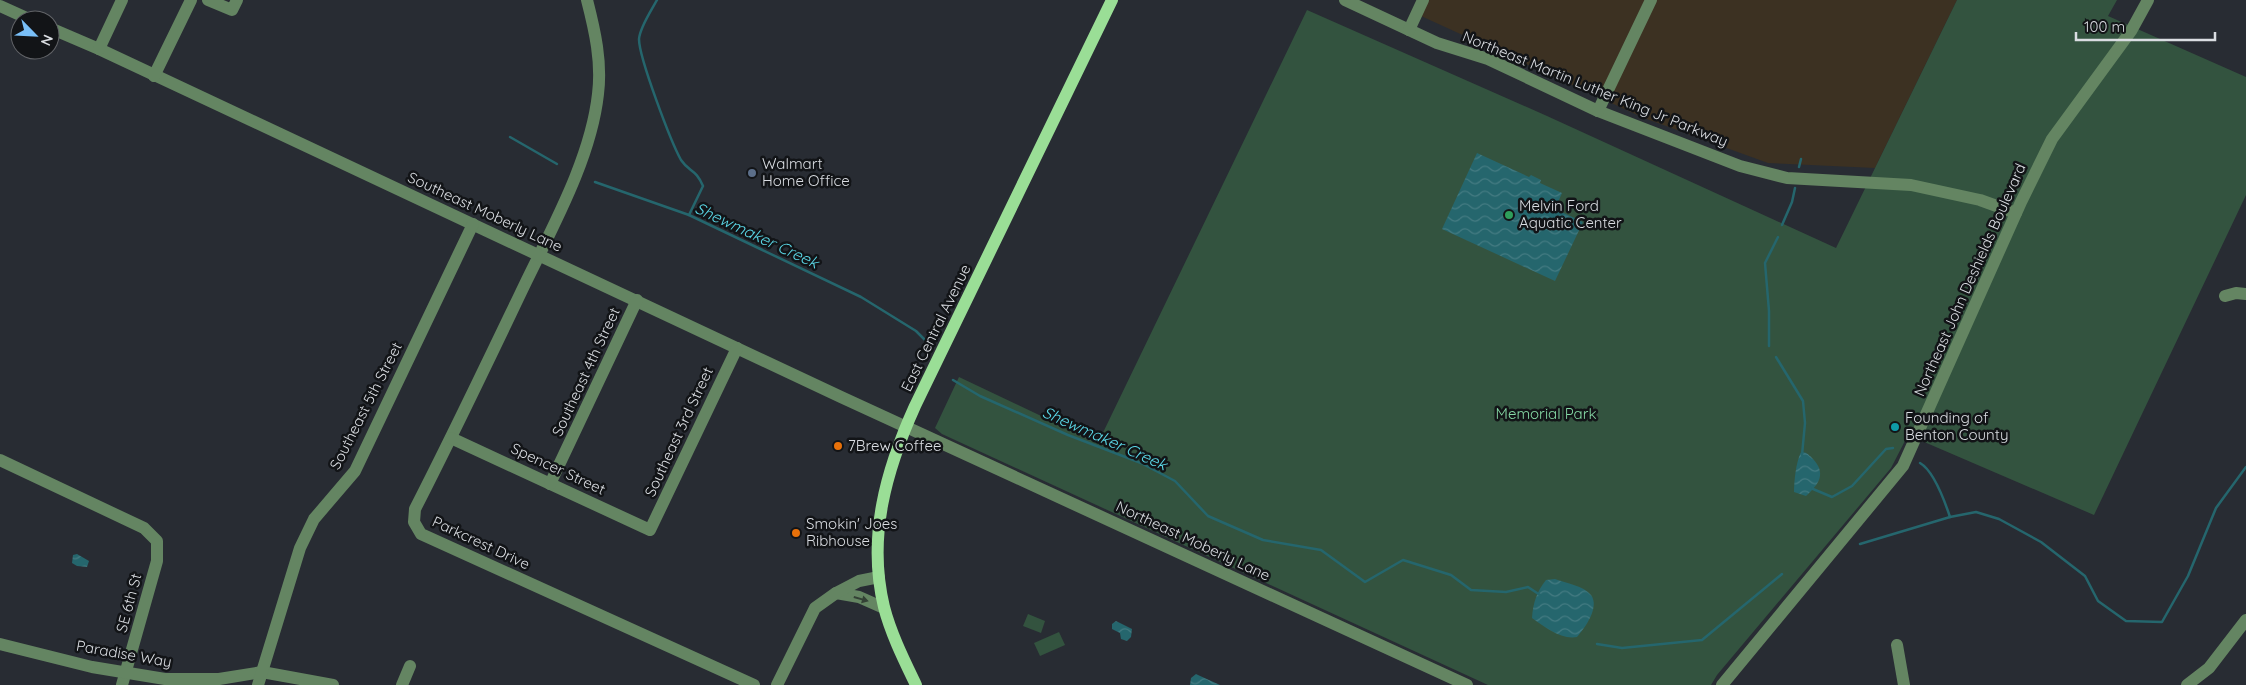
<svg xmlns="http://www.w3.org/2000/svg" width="2246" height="685" font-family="Quicksand,sans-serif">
<defs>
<pattern id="water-waves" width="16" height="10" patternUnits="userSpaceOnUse" patternTransform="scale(1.25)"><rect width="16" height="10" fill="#25666d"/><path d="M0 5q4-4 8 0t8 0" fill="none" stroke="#447b82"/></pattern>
</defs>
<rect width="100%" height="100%" fill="#282c33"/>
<path fill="#3c3122" d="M1429,0h528l-82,168 -107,-5 -124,-45 -223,-102z"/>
<g fill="#33533f">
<path d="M1957,0h160l-9,16 138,61v118l-152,320 -186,-80 -17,33 -174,207 -6,10h-223l-546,-251 -7,-6 24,-51 139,66 209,-433 240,106 289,132z"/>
<path d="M1028,614l17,7 -4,12 -18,-7z"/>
<path d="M1059,632l6,13 -25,11 -6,-13z"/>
</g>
<g fill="url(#water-waves)">
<path d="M1477,153l52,24 2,-2 10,5 -1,3 22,10 -7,16 28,13 -28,59 -113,-52z"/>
<path d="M1801,452c5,0 7,2 11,6 15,15 7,26 -6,38l-12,-4c0,-11 2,-30 7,-40z"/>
<path d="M77,554l12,7 -2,6 -10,-1 -5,-3 1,-8z"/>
<path d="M1555,579c11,4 29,7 36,16 9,12 -6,33 -14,42 -16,3 -32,-10 -45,-19 1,-15 5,-27 14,-38z"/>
<path d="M1116,621l16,8 -1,8 -4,4 -6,-2 -1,-6 -8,-4v-5z"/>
<path d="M1196,674l2,1 22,10h-30l1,-7z"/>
</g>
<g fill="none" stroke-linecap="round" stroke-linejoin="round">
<g stroke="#25666d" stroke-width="2.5">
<path d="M657,0c-6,11 -17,27 -18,39 0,19 32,103 42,121 8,12 15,9 22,26l-14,29"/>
<path d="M510,137l47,27"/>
<path d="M1799,167l2,-8"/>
<path d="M595,182l94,33 172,82 55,34 11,11"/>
<path d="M1782,225l10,-23 3,-14"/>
<path d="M1769,346v-35l-4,-48 13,-26"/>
<path d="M1776,357l27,44 2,22 -3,32"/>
<path d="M953,380l27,16 88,39 73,28 34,18 33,35 55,24 58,10 44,32 38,-22 48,15 20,15 35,2 22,-5 12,8"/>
<path d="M1920,463c14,8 25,39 30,54"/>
<path d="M1812,486l1,3 19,8 20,-11 34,-37 7,-1"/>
<path d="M1860,544l90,-27 26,-5 23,7 42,23 44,34 13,25 28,20 36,1 26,-46 28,-68 30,-41"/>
<path d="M1597,644l25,4 80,-8 80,-66"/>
</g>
<g stroke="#648562" stroke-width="12">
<path d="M208,0l24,10 5,-10"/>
<path d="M587,0c8,31 15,62 11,94 -7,64 -45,132 -73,190 -36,75 -72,151 -110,225l-1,13 7,12 333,151"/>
<path d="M1345,0l92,43 51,16 110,52 142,55 47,12 124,7 69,15 36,13"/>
<path d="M0,6l31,14"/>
<path d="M50,28l49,21 742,348 626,288"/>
<path d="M1409,30l14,-30"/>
<path d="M99,49l23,-49"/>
<path d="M154,76l37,-76"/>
<path d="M1598,111l53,-111"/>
<path d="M2225,296l11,-3 10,1"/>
<path d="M451,438l199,92 87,-182"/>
<path d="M0,460l144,68 13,13v20l-35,124"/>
<path d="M550,484l87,-184"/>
<path d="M836,593l23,4 25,11"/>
<path d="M0,644l92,23 73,12h54l43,-7 71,13"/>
<path d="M1897,645l7,40"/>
<path d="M258,685l42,-137 14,-29 41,-48 118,-247"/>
<path d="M402,685l8,-19"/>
<path d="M777,685l38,-77 21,-15 23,-12 20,-4"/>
<path d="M1722,685l181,-219 118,-264 31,-63 79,-108 17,-31"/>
<path d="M2187,685l22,-17 37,-48"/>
</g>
<path stroke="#9ade96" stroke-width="12" d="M916,685c-12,-25 -25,-51 -32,-78 -17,-70 2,-137 31,-201l197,-406"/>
</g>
<defs><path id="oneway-solid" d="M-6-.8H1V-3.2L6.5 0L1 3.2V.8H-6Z" transform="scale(1.25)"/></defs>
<use fill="#334135" href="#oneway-solid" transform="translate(861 599) rotate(16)"/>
<circle fill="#5c6f8a" stroke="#121417" stroke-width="2" cx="752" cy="173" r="5"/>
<circle fill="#2e9e5b" stroke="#121417" stroke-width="2" cx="1509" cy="215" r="5"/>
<circle fill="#0f9aa8" stroke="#121417" stroke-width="2" cx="1895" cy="427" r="5"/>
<g fill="#e8710a" stroke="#121417" stroke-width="2">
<circle cx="838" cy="446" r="5"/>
<circle cx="796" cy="533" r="5"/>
</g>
<g text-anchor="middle" stroke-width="5" stroke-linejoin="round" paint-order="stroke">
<g font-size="15" fill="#dadde2" stroke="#121417">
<text transform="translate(1595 89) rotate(22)" y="5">Northeast Martin Luther King Jr Parkway</text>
<text transform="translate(485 212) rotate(25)" y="5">Southeast Moberly Lane</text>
<text transform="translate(1970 280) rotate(-66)" y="5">Northeast John Deshields Boulevard</text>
<text transform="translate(936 328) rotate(-64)" y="5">East Central Avenue</text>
<text transform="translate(586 372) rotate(-65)" y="5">Southeast 4th Street</text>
<text transform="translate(366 406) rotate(-63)" y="5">Southeast 5th Street</text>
<text transform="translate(679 432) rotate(-65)" y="5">Southeast 3rd Street</text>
<text transform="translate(558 469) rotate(25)" y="5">Spencer Street</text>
<text transform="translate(1193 541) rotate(25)" y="5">Northeast Moberly Lane</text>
<text transform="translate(481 543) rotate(25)" y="5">Parkcrest Drive</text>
<text transform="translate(129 603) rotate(-75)" y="5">SE 6th St</text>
<text transform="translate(124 654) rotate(10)" y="5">Paradise Way</text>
</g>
<g font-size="15" fill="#dadde2" stroke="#121417" text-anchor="start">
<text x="762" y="169">Walmart<tspan x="762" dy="17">Home Office</tspan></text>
<text x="1519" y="211">Melvin Ford<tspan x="1519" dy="17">Aquatic Center</tspan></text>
<text x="1905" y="423">Founding of<tspan x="1905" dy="17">Benton County</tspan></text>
<text x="848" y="451">7Brew Coffee</text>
<text x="806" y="529">Smokin' Joes<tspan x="806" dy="17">Ribhouse</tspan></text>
</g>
<g font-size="15" fill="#86daa6" stroke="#121417">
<text x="1546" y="419">Memorial Park</text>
</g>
<g font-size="16" font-style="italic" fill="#5bd8e7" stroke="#121417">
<text transform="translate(757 235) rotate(25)" y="6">Shewmaker Creek</text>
<text transform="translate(1105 438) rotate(24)" y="6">Shewmaker Creek</text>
</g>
</g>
<g transform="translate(35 35) rotate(114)"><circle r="24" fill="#121417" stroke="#626468"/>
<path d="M0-4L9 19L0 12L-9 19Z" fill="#79bff8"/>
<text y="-8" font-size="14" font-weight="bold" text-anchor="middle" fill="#dadde2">N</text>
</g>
<path d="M2076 32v8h139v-8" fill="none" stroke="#dadde2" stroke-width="2.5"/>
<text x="2084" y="32" font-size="15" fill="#dadde2" stroke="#121417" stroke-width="4" paint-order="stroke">100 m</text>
</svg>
